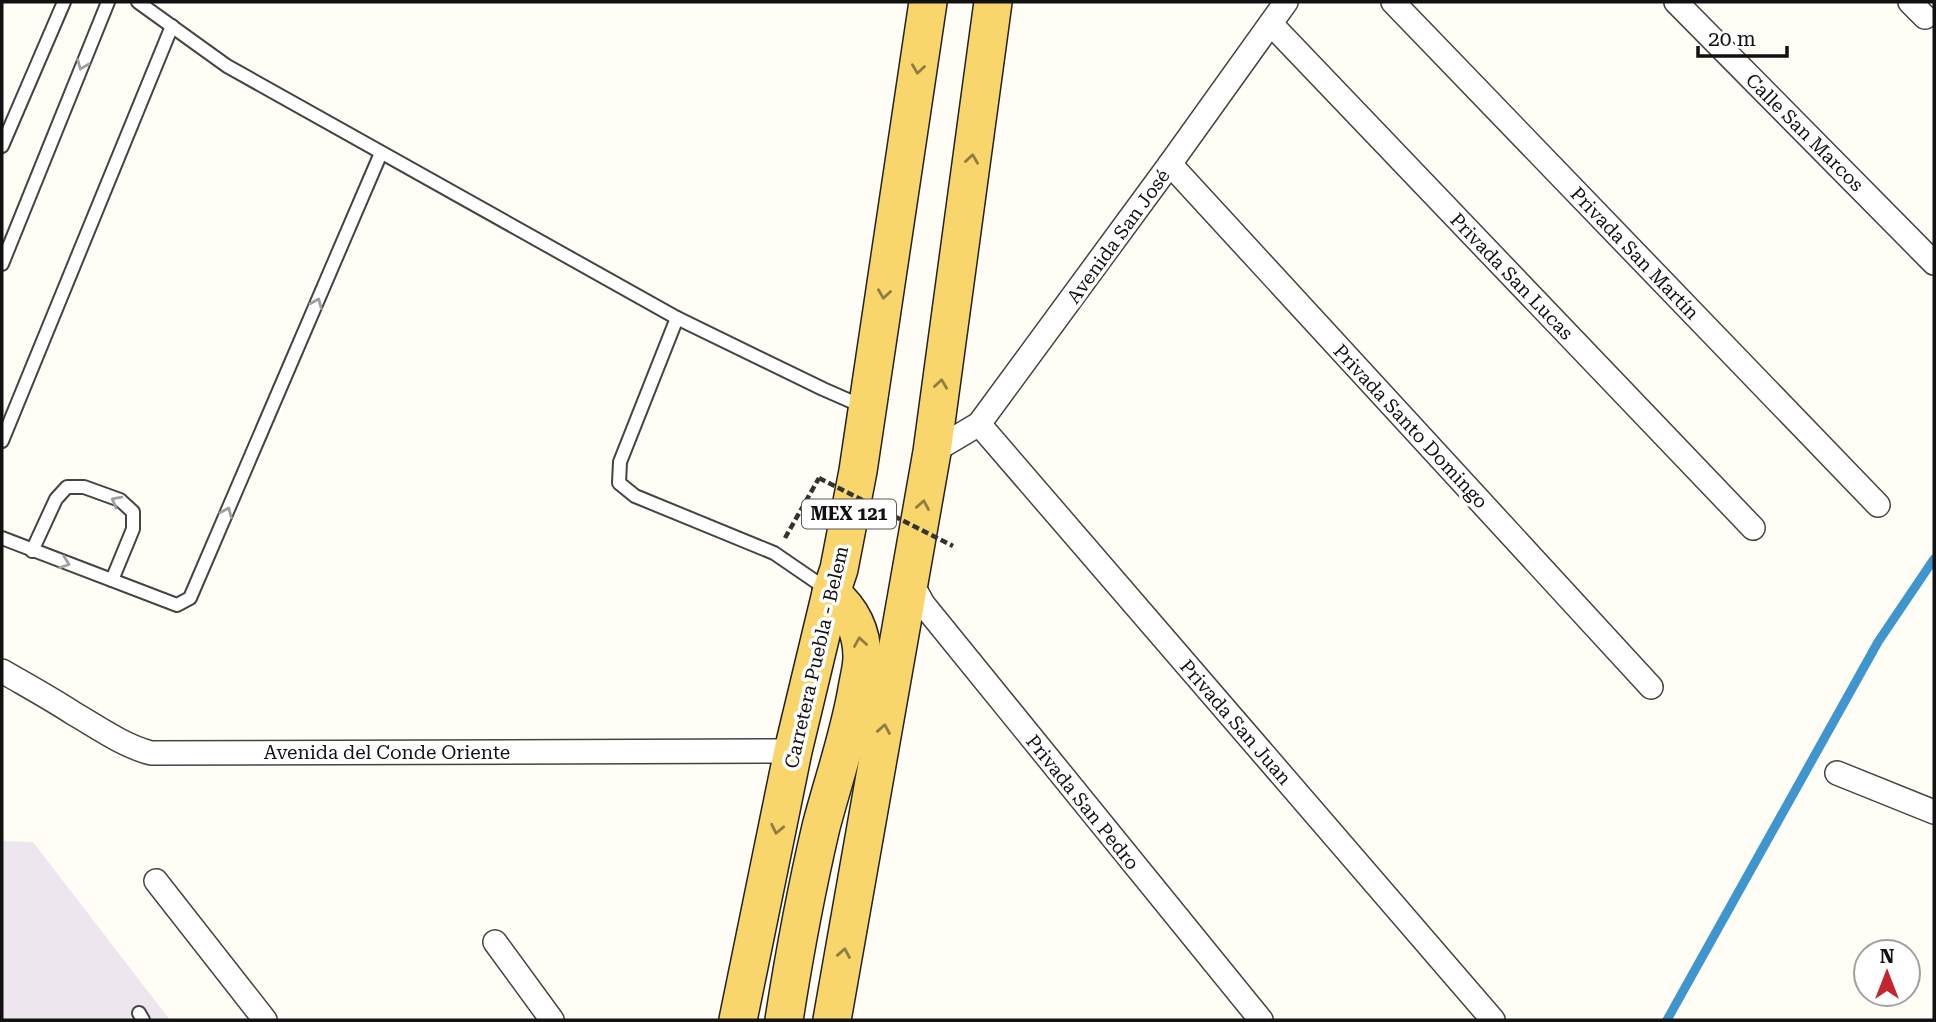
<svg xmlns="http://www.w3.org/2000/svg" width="1936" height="1022" font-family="'Roboto Serif',serif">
<rect width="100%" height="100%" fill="#fffdf5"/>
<path fill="#eee6ef" d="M2,841l31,1 137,178h-168z"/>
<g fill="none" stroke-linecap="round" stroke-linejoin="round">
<path stroke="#3f96cf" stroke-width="9" d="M1667,1020l211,-378 56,-83"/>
<defs>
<g id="lane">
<path d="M138,2l89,64 450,252 146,71 41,18"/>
<path d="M2,146l62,-144"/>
<path d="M2,264l106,-262"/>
<path d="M677,318l-57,144 -1,21 16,13 139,57 54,37"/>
<path d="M2,441l170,-415"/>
<path d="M2,538l175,67 13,-7 191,-445"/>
<path d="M32,551l24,-52 11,-12h17l36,13 13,12v17l-21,51"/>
<path d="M139,1013l4,7"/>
</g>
<g id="street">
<path d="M1393,2l485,503"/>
<path d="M1676,2l258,261"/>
<path d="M1910,2l15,15"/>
<path d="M1271,24l482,504"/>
<path d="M1170,164l481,523"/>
<path d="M979,424l514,596"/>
<path d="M932,452l47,-28 191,-260 116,-162"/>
<path d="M910,580l13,24 338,416"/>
<path d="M2,671c24,14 48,27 71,42 26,15 49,32 78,40l642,-2"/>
<path d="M1837,773l97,39"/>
<path d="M156,881l109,139"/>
<path d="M495,942l57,78"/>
</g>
<g id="primary">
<path d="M738,1020l55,-269 38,-158 8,-24 19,-98 70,-469"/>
<path d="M784,1020c10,-64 22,-129 37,-193 12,-46 28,-91 36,-138 2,-11 5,-22 5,-32 0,-27 -11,-47 -31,-64"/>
<path d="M832,1020l100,-568 61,-450"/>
</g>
</defs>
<use href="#lane" stroke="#444" stroke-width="16"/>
<use href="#street" stroke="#444" stroke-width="26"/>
<use href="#primary" stroke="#222" stroke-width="40"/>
<path stroke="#333" stroke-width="4.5" stroke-dasharray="7 3.5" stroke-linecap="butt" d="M785,538l34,-60"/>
<use href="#lane" stroke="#fff" stroke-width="12"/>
<use href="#street" stroke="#fff" stroke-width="23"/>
<use href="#primary" stroke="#f9d66b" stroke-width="37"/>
<path stroke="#333" stroke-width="4.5" stroke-dasharray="7 3.5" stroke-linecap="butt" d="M819,478l134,68"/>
</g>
<defs><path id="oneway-chevron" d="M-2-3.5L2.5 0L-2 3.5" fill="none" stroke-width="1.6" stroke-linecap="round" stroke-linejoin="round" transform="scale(1.75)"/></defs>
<g stroke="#a0a0a0">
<use href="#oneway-chevron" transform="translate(82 65) rotate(112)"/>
<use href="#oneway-chevron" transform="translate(317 303) rotate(-67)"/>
<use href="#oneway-chevron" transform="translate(116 501) rotate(-152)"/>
<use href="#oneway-chevron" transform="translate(227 512) rotate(-67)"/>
<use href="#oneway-chevron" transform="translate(65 563) rotate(20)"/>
</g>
<g stroke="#917d42">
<use href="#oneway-chevron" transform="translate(918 69) rotate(98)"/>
<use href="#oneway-chevron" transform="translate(972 159) rotate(-82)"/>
<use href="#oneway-chevron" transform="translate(884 294) rotate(98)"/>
<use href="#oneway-chevron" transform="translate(941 384) rotate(-82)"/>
<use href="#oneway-chevron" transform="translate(923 505) rotate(-80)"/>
<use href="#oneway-chevron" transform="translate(860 642) rotate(-99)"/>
<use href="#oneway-chevron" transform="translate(884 729) rotate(-80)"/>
<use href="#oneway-chevron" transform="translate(777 829) rotate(102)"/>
<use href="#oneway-chevron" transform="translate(844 953) rotate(-80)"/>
</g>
<g text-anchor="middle" stroke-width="7" stroke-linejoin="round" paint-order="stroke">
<rect fill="#fff" stroke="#585858" stroke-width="2" x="802" y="499.5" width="94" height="29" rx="5"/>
<g font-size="18" font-weight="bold" fill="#111">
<text x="849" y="520">MEX 121</text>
</g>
<g font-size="19" fill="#111" stroke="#fff">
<text transform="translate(1805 132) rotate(45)" y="7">Calle San Marcos</text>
<text transform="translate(1118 236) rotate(-54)" y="7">Avenida San José</text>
<text transform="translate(1635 253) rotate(46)" y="7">Privada San Martín</text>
<text transform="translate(1512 276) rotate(46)" y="7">Privada San Lucas</text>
<text transform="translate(1411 426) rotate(47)" y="7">Privada Santo Domingo</text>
<text transform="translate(816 657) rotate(-77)" y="7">Carretera Puebla - Belem</text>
<text transform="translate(1236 722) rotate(49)" y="7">Privada San Juan</text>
<text x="387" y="759">Avenida del Conde Oriente</text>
<text transform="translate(1083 802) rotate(51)" y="7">Privada San Pedro</text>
</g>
</g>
<rect width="1936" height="1022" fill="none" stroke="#111111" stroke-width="7"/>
<g transform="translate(1887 973)"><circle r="33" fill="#ffffff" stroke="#a0a0a0" stroke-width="2"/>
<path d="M0-5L12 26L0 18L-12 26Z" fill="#c4262e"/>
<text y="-10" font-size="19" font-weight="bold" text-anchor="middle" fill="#111111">N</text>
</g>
<path d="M1698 46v10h89v-10" fill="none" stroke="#111111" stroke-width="3.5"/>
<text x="1708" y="46" font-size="21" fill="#111111" stroke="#ffffff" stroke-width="5" paint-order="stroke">20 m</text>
</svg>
